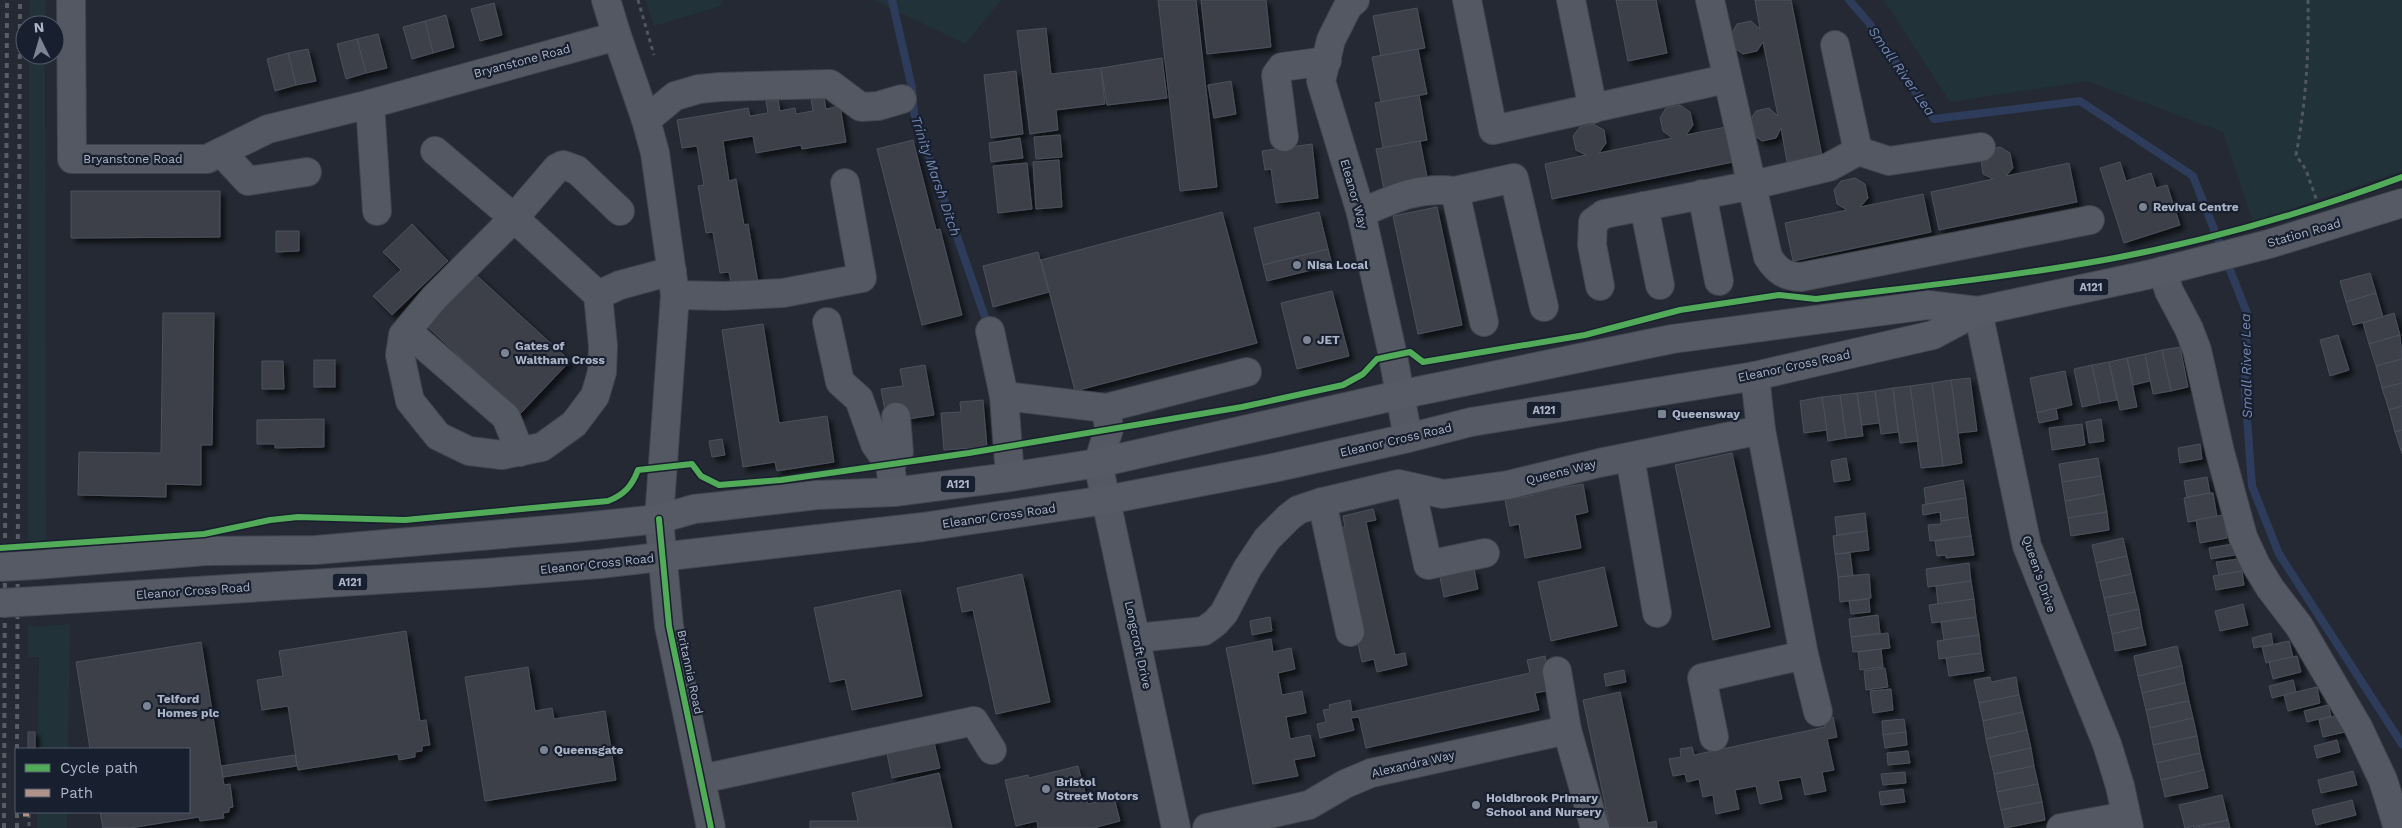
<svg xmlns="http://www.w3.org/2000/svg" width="2402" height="828" font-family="'Work Sans',sans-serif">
<defs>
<filter id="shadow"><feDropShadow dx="4.5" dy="4.5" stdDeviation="2.5" flood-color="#0009"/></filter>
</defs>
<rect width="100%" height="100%" fill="#242933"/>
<g fill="#213339">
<path d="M30,0h16l-1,25h-16z"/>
<path d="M646,0h76l-2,6 -66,20z"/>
<path d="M874,0h127l-36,44z"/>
<path d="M1884,0h518v171l-149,51 -30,-90 -136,-51 -137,21z"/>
<path d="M29,55h16l1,485 -18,3z"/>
<path d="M70,624l-2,125h-30l1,-92h-11v-32l11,2z"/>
<rect x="37" y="812" width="30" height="16"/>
</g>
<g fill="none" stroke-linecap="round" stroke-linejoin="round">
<g stroke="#2e3c5c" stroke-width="8">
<path d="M892,0l20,88 2,25 72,207"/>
<path d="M1849,0l20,23 65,96 146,-18 113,75 54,137 -2,78 7,95 27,68 123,190"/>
</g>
</g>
<g fill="#3c404a" stroke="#4b515c" filter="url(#shadow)">
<path d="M1158,0h38l21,187 -37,4z"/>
<path d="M1201,0h65l5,47 -64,7z"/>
<path d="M1616,0h40l11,53 -39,8z"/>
<path d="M1755,0h36l32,161 -35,7 -7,-40 -5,10 -14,3 -10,-7 -3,-12 7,-11 13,-3 9,8 -15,-74 -6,9 -14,3 -10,-7 -2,-12 6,-11 14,-3 9,8z"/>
<path d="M494,3l8,32 -22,6 -9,-32z"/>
<path d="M1417,8l8,40 -44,8 -8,-40z"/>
<path d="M446,15l8,32 -21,6 -8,-32z"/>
<path d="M425,21l8,32 -21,6 -9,-32z"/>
<path d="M1046,28l5,46 50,-6 4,36 -49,6 2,20 -28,4 -13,-103z"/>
<path d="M378,34l9,34 -21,5 -9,-34z"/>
<path d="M357,39l9,34 -20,6 -9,-35z"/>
<path d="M308,49l8,32 -20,4 -8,-32z"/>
<path d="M1418,49l9,45 -46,8 -9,-45z"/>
<path d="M288,53l8,32 -21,6 -8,-32z"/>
<path d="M1162,58l5,40 -60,7 -6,-37z"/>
<path d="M1016,71l7,63 -32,4 -7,-63z"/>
<path d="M1231,81l5,33 -22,4 -6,-33z"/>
<path d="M1419,95l8,45 -44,8 -8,-45z"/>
<path d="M824,98l2,11 14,-3 6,36 -44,7 -1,-4 -45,8 -3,-17 -30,5 6,40 7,-2 8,46 4,-1 10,59 -26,5 -3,-16 -9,1 -7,-41 -7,1 -8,-47 6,-1 -7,-39 -15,2 -5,-28 71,-12 2,8 18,-3 -2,-12 12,-1 2,11 15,-3 1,6 17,-3 -2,-11z"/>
<path d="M1680,105l10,7 3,13 -7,10 40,-8 7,35 -181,37 -7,-35 41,-9 -10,-5 -3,-14 7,-9 13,-3 11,6 2,13 -7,10 73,-15 -9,-7 -3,-13 6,-10z"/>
<path d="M1060,135l2,22 -26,2 -2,-22z"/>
<path d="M1020,138l3,20 -32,4 -2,-19z"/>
<path d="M913,140l23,90 4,-1 22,86 -40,10 -45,-176z"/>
<path d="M1420,141l8,41 -44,8 -8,-41z"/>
<path d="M1312,144l6,54 -42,5 -5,-34 -6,1 -3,-19z"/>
<path d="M2000,147l10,6 3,15 -7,8 63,-13 8,39 -138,28 -8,-38 62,-13 -10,-5 -2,-14 6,-10z"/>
<path d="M1059,160l3,47 -26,2 -3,-47z"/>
<path d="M2120,162l6,19 25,-8 5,15 11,-3 13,40 -56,18 -24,-75z"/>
<path d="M1027,163l5,46 -34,4 -5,-47z"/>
<path d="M1855,178l10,6 3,14 -8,9 63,-13 8,38 -138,29 -8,-38 62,-13 -10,-6 -3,-14 7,-9z"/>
<path d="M71,191h149v46l-149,1z"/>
<path d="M1437,207l25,118 -44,9 -25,-118z"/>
<path d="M1222,212l35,131 -182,48 -34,-131z"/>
<path d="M1319,212l9,37 -65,16 -9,-37z"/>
<path d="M412,224l36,37 -56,54 -19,-19 28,-26 -18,-18z"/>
<path d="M276,231h23v20l-23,1z"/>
<path d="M1328,249l4,16 -65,16 -4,-16z"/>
<path d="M1038,252l11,40 -56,15 -10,-41z"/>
<path d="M474,273l96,88 -51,54 -45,-10 17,-19 -65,-61z"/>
<path d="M2370,273l6,20 -30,9 -6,-21z"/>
<path d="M1332,291l17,65 -52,13 -16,-66z"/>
<path d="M2376,293l7,24 -30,8 -7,-23z"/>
<path d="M163,313h51l-2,132h-11v40l-35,-1v13l-88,-2 1,-43 82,1z"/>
<path d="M2394,313l6,22 -31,9 -6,-21z"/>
<path d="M763,324l16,99 48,-7 7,46 -57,9 -2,-9 -32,5 -21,-137z"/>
<path d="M2338,335l11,35 -19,6 -10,-36z"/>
<path d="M2400,335l2,24 -26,7 -7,-22z"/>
<path d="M2180,347l8,40 -17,4 -9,-41z"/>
<path d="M2162,350l9,41 -18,3 -8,-40z"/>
<path d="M2145,354l5,27 -17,4 -6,-27z"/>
<path d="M2127,358l10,49 -17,3 -11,-48z"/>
<path d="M2402,359v24l-20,5 -6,-22z"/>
<rect x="314" y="360" width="21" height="27"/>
<path d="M262,361h21l1,28h-22z"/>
<path d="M2109,362l8,38 -17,3 -8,-38z"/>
<path d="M925,365l9,50 -26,4 -2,-12 -21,4 -4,-22 22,-3 -3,-17z"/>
<path d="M2092,365l8,38 -18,4 -8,-38z"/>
<path d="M2065,371l7,34 -35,8 -7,-35z"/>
<path d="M1970,378l7,53 -19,2 -7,-53z"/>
<path d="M1951,380l11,83 -19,3 -11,-83z"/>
<path d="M1932,383l11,83 -22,2 -11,-82z"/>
<path d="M2402,383v23l-13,4 -7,-22z"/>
<path d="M1910,386l8,55 -18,2 -7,-55z"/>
<path d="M1893,388l5,44 -17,2 -6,-43z"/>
<path d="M1875,391l4,32 -17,2 -5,-32z"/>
<path d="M1857,393l6,43 -17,2 -6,-43z"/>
<path d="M1840,395l6,43 -18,3 -6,-44z"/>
<path d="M1822,397l5,33 -23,3 -4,-32z"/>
<path d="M983,400l4,47 -43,3 -3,-37 20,-1 -1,-10z"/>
<path d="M2402,406v24l-7,2 -6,-22z"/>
<path d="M2056,408l2,11 -19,4 -2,-10z"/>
<path d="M324,419v28l-49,1v-4h-18v-24z"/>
<path d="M2101,419l3,22 -15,2 -3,-21z"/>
<path d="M2082,424l3,21 -33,5 -3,-22z"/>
<path d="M2402,430v24l-7,-22z"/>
<path d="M722,439l3,16 -13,2 -3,-16z"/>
<path d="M2200,444l2,15 -22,4 -2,-15z"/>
<path d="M1732,453l38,174 -57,13 -38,-175z"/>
<path d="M1846,458l4,22 -16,2 -3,-21z"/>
<path d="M2098,458l3,18 -39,6 -3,-18z"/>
<path d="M2101,476l3,18 -39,7 -3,-19z"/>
<path d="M2207,477l3,16 -23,4 -3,-16z"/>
<path d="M1963,480l3,18 -40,6 -2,-16z"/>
<path d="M1583,484l5,28 -13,3 6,33 -56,10 -6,-34 -9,2 -5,-26 29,-5 -1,-5 26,-5 1,3z"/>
<path d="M2210,493h3l4,24 -29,5 -4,-24z"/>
<path d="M2104,494l3,18 -39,6 -3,-17z"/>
<path d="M1966,498l2,19 -27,4 -1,-9 -17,3 -1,-10z"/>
<path d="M1373,509l3,11 -10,2 29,133 10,-2 2,12 -30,7 -3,-13 -12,3 -29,-133 12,-2 -2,-11z"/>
<path d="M2107,512l2,18 -38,6 -3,-18z"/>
<path d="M1865,513l2,18 -30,4 -2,-18z"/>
<path d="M2223,515l4,23 -27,5 -4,-23z"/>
<path d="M1968,517l3,19 -41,5 -2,-16 13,-1v-3z"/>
<path d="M1867,531l2,19 -34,4 -2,-18z"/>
<path d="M1971,536l3,19 -28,3v-3l-9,1 -2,-15z"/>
<path d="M2123,538l4,18 -31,7 -4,-18z"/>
<path d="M2233,544l2,11 -24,4 -2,-11z"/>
<path d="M1850,553l3,23 -15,1 -3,-23z"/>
<path d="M2127,556l4,18 -31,7 -4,-18z"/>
<path d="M2239,559l3,12 -23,4 -3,-13z"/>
<path d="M1969,563l2,18 -43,6 -2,-18z"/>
<path d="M1604,567l13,59 -66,15 -13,-59z"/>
<path d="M1474,569l4,20 -34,8 -4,-20z"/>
<path d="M2242,571l2,14 -28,5 -3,-14z"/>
<path d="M1022,574l28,128 -54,12 -23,-104 -11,2 -5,-24z"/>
<path d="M1869,574l2,24 -31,4 -2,-25z"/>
<path d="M2131,574l4,18 -31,6 -4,-17z"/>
<path d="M1971,581l3,18 -36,5 -2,-18z"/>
<path d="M900,590l22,106 -70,14 -7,-31 -15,3 -16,-74z"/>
<path d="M2135,592l4,17 -31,7 -4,-18z"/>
<path d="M1869,599l1,13 -19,2 -2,-13z"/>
<path d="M1974,599l2,18 -44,6 -3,-18z"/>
<path d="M2243,604l5,21 -28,6 -5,-20z"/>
<path d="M2139,609l3,18 -30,7 -4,-18z"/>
<path d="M1878,615l2,18 -29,4 -2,-18z"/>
<path d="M1270,617l2,14 -20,4 -2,-14z"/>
<path d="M1976,617l3,18 -35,5 -3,-18z"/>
<path d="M2142,627l4,18 -31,6 -3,-17z"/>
<path d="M406,631l14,90 6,-1 4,25 -8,1v5l-7,1v5l-16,3 -1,-6 -100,16 -10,-64 -26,4 -5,-30 26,-4 -4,-25z"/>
<path d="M1888,633l2,15 -37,4 -2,-15z"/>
<path d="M2271,633l2,11 -19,4 -2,-10z"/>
<path d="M1979,635l2,18 -42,6 -2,-18z"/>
<path d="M1271,639l2,13 18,-4 4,21 -17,4 4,22 20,-4 4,22 -20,4 4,22 20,-4 5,21 -21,4 4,16 -45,8 -27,-136z"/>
<path d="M2289,641l4,16 -27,6 -4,-16z"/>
<path d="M201,642l23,143 6,-1 3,23 -4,1v4l-6,1 1,5 -24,3 -1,-4 -69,11h-27l-3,-16h89v-63h-99l-14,-87z"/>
<path d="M2177,646l5,20 -44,10 -4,-20z"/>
<path d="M1881,649l2,18 -23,3 -2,-18z"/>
<path d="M1981,653l3,18 -35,5 -3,-18z"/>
<path d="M1545,656l7,34 -17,3 4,17 -173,38 -7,-31 -8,1 3,12 -34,8 -3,-14 9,-2 -3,-12 7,-1 -1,-4 21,-5 2,12 178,-39 -3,-13z"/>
<path d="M2297,656l4,16 -28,7 -4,-17z"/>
<path d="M2182,666l3,17 -43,10 -4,-17z"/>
<path d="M528,667l7,44 17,-3 2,11 51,-8 11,69 -131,21 -20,-124z"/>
<path d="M1885,668l3,19 -22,3 -2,-19z"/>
<path d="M1624,670l2,12 -20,4 -2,-12z"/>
<path d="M1990,677l1,5 25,-5 3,18 -40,8 -5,-23z"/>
<path d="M2293,680l3,12 -24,6 -3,-12z"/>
<path d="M2185,683l4,18 -43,9 -4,-17z"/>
<path d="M2317,687l3,16 -32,8 -4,-16z"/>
<path d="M1891,689l2,21 -20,3 -3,-22z"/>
<path d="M1620,692l28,131 8,-2 1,7h-47l-27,-128z"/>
<path d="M2019,695l4,17 -40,9 -4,-18z"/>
<path d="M2189,701l4,17 -43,10 -4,-18z"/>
<path d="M2328,705l3,11 -24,6 -3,-11z"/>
<path d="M2023,712l4,18 -41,9 -3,-18z"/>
<path d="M2335,716l10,16 -22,5 -4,-17z"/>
<path d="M1833,717l4,20 -10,2 7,31 -12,2 4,19 -21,4 -4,-18 -23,4 4,18 -22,5 -4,-18 -21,4 4,19 -23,5 -3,-19 -10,2 -4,-18 -12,3 -2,-8 -12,2 -4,-17 12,-2 -1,-8 12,-2 2,8 131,-28 -2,-8z"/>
<path d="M2193,718l4,18 -44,9 -3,-17z"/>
<path d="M1904,719l2,13 -23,3 -1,-14z"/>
<path d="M2027,730l4,18 -41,9 -4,-18z"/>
<rect x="28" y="732" width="7" height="17"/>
<path d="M1906,732l1,13 -22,3 -2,-13z"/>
<path d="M2197,736l3,17 -43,10 -4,-18z"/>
<path d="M933,738l7,30 -48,10 -6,-29z"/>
<path d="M2337,740l3,12 -23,6 -3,-12z"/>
<path d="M2031,748l3,18 -40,8 -4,-17z"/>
<path d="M1908,751l2,12 -22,2 -1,-12z"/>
<path d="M2200,753l4,17 -43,10 -4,-17z"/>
<path d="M295,755l2,11 -74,11 -2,-11z"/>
<path d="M1078,766l10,38 26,-6 6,23 -27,7h-55l-1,-7 -21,5 -11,-46 23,-5 1,3z"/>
<path d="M2034,766l4,18 -41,8 -3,-18z"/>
<path d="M2204,770l4,18 -43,9 -4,-17z"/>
<path d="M2353,771l4,14 -36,8 -3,-13z"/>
<path d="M1905,772l1,11 -23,2 -2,-11z"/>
<path d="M939,773l13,55h-142v-7h48l-6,-28z"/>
<path d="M2038,784l4,18 -41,8 -4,-18z"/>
<path d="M1903,789l2,13 -24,3 -2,-13z"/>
<path d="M2222,795l6,25 -43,8 -6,-23z"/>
<path d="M2352,800l4,15 -40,10 -4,-15z"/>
<path d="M2042,802l3,18 -40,8 -4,-18z"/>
<path d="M2228,820l2,8h-37z"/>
</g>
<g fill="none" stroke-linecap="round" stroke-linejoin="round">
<defs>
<g id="minor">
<path d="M71,0l1,159h135l61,-30 102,-25 247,-68 29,84 9,33 20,142 -16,224 10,107 42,202"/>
<path d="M606,0l11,36"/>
<path d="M1355,0l-7,6 -17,34 -10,41 40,132 32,143 15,82"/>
<path d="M1467,0l26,130 233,-51"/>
<path d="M1571,0l22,109"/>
<path d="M1710,0l58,257c9,14 16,19 33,20l289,-57"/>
<path d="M370,104l7,107"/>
<path d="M646,120l29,-24 24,-7 21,-2 110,-3 31,23 17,-1 24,-7"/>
<path d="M1284,137l-8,-62 6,-8 45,-6"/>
<path d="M435,151l79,67 43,-50 6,-3 14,5 43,41"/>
<path d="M1858,151l31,10 92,-14"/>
<path d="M221,152l27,29 59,-9"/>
<path d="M1455,191l59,-13 30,129"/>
<path d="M1702,194l17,87"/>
<path d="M1644,206l16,79"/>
<path d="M1361,213c32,-14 58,-27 94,-22l29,131"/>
<path d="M2163,271l6,20 20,38 8,21 23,102 23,85 13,28 14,23 29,38 59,101 25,53 15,48"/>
<path d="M1600,286l-8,-41 1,-23 11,-8 149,-29 76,-18 29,-16 -23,-106"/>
<path d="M598,295l-84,-77 -79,79 -32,38 -3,20 10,46 28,35 31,15 33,4 40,-8 32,-23 21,-28 7,-24 1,-26 -5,-51 22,-10 52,-14"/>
<path d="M675,295l49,1 59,-3 79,-15 -17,-95"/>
<path d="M1978,311l49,235 80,198 13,42 9,42"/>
<path d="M827,322l13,60 19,17 16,45 15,21 4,27"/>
<path d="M407,331l99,86 14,35"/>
<path d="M990,331l14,65 6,81"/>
<path d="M1755,376l6,54"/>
<path d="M1004,396l102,12 141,-36"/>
<path d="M1106,408l3,21 -11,34 78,365"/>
<path d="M1630,457l27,156"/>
<path d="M890,465l9,-13 -3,-35"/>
<path d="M1411,487l17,78 57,-12"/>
<path d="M1322,502l28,130"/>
<path d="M1137,638l67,-7 11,-8 9,-10 23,-44 20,-30 22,-22 9,-7 24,-8 76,-18 45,10 65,-9 91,-22 162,-33 43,225 14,57"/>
<path d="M1557,671l10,59 28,98"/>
<path d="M1714,737l-12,-59 102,-23"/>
<path d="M701,779l273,-58 18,29"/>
<path d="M1207,828l102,-23 36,-21 26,-11 196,-43"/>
<path d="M2061,828l65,-12"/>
</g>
<g id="major">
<path d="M35,565l171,-14 110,-1 256,-22 87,-9 35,-10 28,-3 95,-11 77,-3 116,-15 88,-14 301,-68 273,-56 256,-34 50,6"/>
<path d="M37,601l450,-28 112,-9 324,-37 183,-27 167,-32 135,-30 63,-16 284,-46 178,-41 45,-24 169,-36 122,-31 133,-41"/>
</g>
</defs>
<use href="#minor" stroke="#41444c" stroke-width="30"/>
<use href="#major" stroke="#414650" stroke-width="30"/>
<g stroke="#52575f" stroke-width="3" stroke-dasharray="4 4" stroke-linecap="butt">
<path d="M638,0l16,55"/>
<path d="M2308,0c1,55 -2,101 -12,155l10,15 11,31"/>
<path d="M29,814v14"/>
</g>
<use href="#minor" stroke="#545862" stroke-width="28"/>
<use href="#major" stroke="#565a64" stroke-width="28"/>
<g stroke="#585c65" stroke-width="4" stroke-dasharray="5 5" stroke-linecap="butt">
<path d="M17,749l3,-749"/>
<path d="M4,828l3,-828"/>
<path d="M17,828v-16"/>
</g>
<defs>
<g id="major-bridge">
<path d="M0,567l35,-2"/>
<path d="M0,603l37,-2"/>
</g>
</defs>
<use href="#major-bridge" stroke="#414650" stroke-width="30" stroke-linecap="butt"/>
<use href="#major-bridge" stroke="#565a64" stroke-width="28"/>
<path stroke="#af9288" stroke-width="5" stroke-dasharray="10 5" stroke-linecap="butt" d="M23,814h6"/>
<defs>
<g id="cycleway">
<path d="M659,519l10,107 42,202"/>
<path d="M0,548l204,-14 66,-14 28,-3 107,3 203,-19c16,-6 24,-15 30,-31l54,-6 9,12 18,9 62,-5 188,-27 273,-46 101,-22 20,-11 14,-15 33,-7 13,10 162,-27 95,-25 99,-15 37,4c96,-12 193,-22 288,-39 101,-18 201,-47 298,-83"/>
</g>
</defs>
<use href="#cycleway" stroke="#181f2e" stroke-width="9"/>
<use href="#cycleway" stroke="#51ab58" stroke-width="6"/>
</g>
<g fill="#7c8393" stroke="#181f2e" stroke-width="2">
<circle cx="2143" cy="207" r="5"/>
<circle cx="1297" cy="265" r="5"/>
<circle cx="1307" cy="340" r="5"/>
<circle cx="505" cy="353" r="5"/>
<rect x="1657" y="409" width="10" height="10" rx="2.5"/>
<circle cx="147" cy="706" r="5"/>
<circle cx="544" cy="750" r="5"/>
<circle cx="1046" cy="789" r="5"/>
<circle cx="1476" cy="805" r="5"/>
</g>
<g text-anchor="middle" stroke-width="4.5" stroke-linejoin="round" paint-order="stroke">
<g fill="#181f2e" stroke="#808799" stroke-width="1">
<rect x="2073.5" y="278.5" width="35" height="17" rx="4"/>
<rect x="1526.5" y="401.5" width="35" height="17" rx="4"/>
<rect x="940.5" y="475.5" width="35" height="17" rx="4"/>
<rect x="332.5" y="573.5" width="35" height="17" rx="4"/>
</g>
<g font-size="11" font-weight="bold" fill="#acb4c7">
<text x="2091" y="291">A121</text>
<text x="1544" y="414">A121</text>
<text x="958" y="488">A121</text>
<text x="350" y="586">A121</text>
</g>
<g font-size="12" fill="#acb4c7" stroke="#181f2e">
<text transform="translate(522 61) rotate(-15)" y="4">Bryanstone Road</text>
<text x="133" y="163">Bryanstone Road</text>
<text transform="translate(1354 194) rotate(74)" y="4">Eleanor Way</text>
<text transform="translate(2304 233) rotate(-16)" y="4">Station Road</text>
<text transform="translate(1794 366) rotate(-12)" y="4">Eleanor Cross Road</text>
<text transform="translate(1396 440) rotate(-13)" y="4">Eleanor Cross Road</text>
<text transform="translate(1561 472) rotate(-14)" y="4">Queens Way</text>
<text transform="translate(999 516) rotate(-8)" y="4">Eleanor Cross Road</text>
<text transform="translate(597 564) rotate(-6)" y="4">Eleanor Cross Road</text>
<text transform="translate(2039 574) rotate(71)" y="4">Queen's Drive</text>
<text transform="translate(193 591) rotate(-4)" y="4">Eleanor Cross Road</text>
<text transform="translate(1138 645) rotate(78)" y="4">Longcroft Drive</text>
<text transform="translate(690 672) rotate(78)" y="4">Britannia Road</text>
<text transform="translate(1413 764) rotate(-13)" y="4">Alexandra Way</text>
</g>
<g font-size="12" font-weight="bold" fill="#acb4c7" stroke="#181f2e" text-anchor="start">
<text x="2153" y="211">Revival Centre</text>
<text x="1307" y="269">Nisa Local</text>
<text x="1317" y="344">JET</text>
<text x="515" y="350">Gates of<tspan x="515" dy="14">Waltham Cross</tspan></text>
<text x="1672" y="418">Queensway</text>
<text x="157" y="703">Telford<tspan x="157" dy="14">Homes plc</tspan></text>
<text x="554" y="754">Queensgate</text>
<text x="1056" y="786">Bristol<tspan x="1056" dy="14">Street Motors</tspan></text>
<text x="1486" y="802">Holdbrook Primary<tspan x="1486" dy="14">School and Nursery</tspan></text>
</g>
<g font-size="14" font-style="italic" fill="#7287b2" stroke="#181f2e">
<text transform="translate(1902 71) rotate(55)" y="5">Small River Lea</text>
<text transform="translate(936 176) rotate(71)" y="5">Trinity Marsh Ditch</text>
<text transform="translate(2246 366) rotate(-91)" y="5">Small River Lea</text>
</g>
</g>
<rect x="15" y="748" width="175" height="65" fill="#181f2e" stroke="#535b6b"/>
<rect x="25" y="764" width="25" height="8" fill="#51ab58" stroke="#535b6b"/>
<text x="60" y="773" font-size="15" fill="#acb4c7">Cycle path</text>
<rect x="25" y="789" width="25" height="8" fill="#af9288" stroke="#535b6b"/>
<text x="60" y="798" font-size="15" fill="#acb4c7">Path</text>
<g transform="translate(40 40) rotate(355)"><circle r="24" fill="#181f2e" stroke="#535b6b"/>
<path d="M0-4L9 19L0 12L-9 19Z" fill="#7c8393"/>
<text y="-8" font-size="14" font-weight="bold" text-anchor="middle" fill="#acb4c7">N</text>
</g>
</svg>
